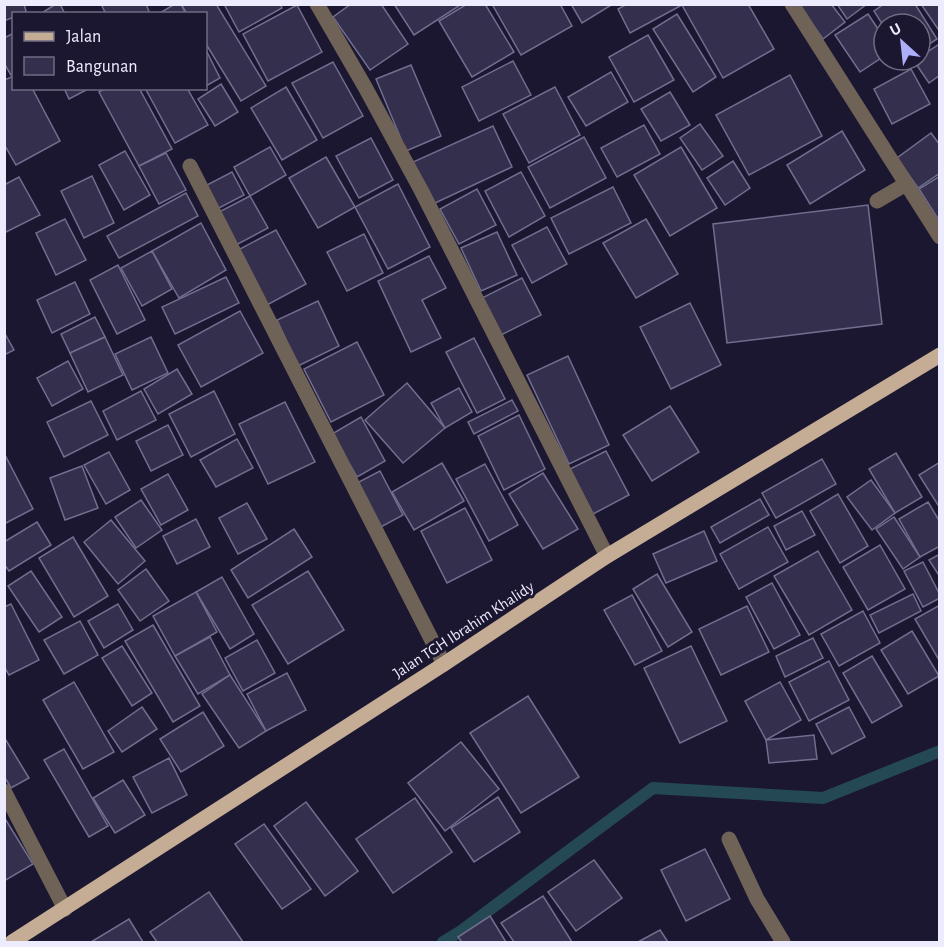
<svg xmlns="http://www.w3.org/2000/svg" width="944" height="947" font-family="'Alegreya Sans',sans-serif">
<rect width="100%" height="100%" fill="#1c1731"/>
<g fill="none" stroke-linecap="round" stroke-linejoin="round">
<path stroke="#244955" stroke-width="12" d="M443,942l18,-11 192,-143 170,10 117,-47"/>
</g>
<g fill="#332f4c" stroke="#726e8f" stroke-width="1.5">
<path d="M4,4h20l2,7 -5,3h-7v3l-10,4z"/>
<path d="M56,4h4l5,10h-25z"/>
<path d="M101,4h45l4,10h-44z"/>
<path d="M175,4h6l5,10h-28z"/>
<path d="M181,4h35l50,82 -25,15 -35,-57v-30h-19z"/>
<path d="M224,4h56l2,4 -43,24z"/>
<path d="M351,4h30l27,40 -38,26 -37,-53z"/>
<path d="M394,4h68l-48,31z"/>
<path d="M467,4h18l29,48 -42,25 -33,-56z"/>
<path d="M492,4h68l12,22 -51,29z"/>
<path d="M571,4h42l-31,19z"/>
<path d="M627,4h54l1,1 -52,28 -12,-24z"/>
<path d="M684,4h64l26,45 -51,29 -41,-73z"/>
<path d="M798,4h33l14,18 -22,17z"/>
<path d="M837,4h30l-20,15z"/>
<path d="M884,4h31l22,35 -17,11v-26h-36v3l-10,-16z"/>
<path d="M921,4h19v28z"/>
<path d="M297,5l25,47 -54,29 -25,-47z"/>
<path d="M677,14l39,63 -23,15 -40,-63z"/>
<path d="M868,14l16,24v18l-24,16 -25,-37z"/>
<path d="M14,33v41l-3,1 -7,-12v-25z"/>
<path d="M648,35l26,45 -40,22 -25,-45z"/>
<path d="M938,45l2,2v28l-11,8 -15,-22 6,-1v-3z"/>
<path d="M206,50l14,28 -14,8z"/>
<path d="M513,61l18,34 -52,26 -17,-34z"/>
<path d="M333,62l30,54 -40,22 -31,-55z"/>
<path d="M411,65l30,71 -35,15 -30,-72z"/>
<path d="M911,69l19,35 -38,20 -18,-35z"/>
<path d="M611,72l17,30 -42,24 -18,-29z"/>
<path d="M790,75l32,61 -73,39 -33,-60z"/>
<path d="M14,76v12h18l28,53 -44,24 -12,-21v-64z"/>
<path d="M221,84l17,28 -23,14 -17,-27z"/>
<path d="M286,87l31,53 -35,20 -31,-52z"/>
<path d="M555,87l25,48 -51,28 -26,-49z"/>
<path d="M64,88h26l-21,11z"/>
<path d="M106,88h33l33,61 -33,17 -40,-74z"/>
<path d="M145,88h42l21,37 -33,18z"/>
<path d="M670,92l20,33 -29,16 -20,-32z"/>
<path d="M700,124l23,32 -21,14 -22,-32z"/>
<path d="M644,125l16,29 -43,23 -16,-29z"/>
<path d="M493,126l19,41 -79,37 -20,-42z"/>
<path d="M842,131l23,39 -55,34 -23,-39z"/>
<path d="M931,133l9,12v28l-22,15 -21,-30z"/>
<path d="M584,137l22,41 -56,30 -22,-41z"/>
<path d="M371,138l22,42 -34,18 -23,-42z"/>
<path d="M270,147l16,28 -36,21 -16,-29z"/>
<path d="M681,147l36,61 -47,28 -36,-61z"/>
<path d="M125,151l25,44 -26,15 -25,-45z"/>
<path d="M166,153l20,37 -27,14 -20,-38z"/>
<path d="M326,157l29,50 -37,21 -29,-50z"/>
<path d="M733,161l17,27 -25,17 -18,-27z"/>
<path d="M232,172l12,23 -27,14 -12,-23z"/>
<path d="M521,172l24,44 -36,21 -24,-46z"/>
<path d="M92,176l22,47 -30,15 -23,-47z"/>
<path d="M940,176v46l-21,-33z"/>
<path d="M19,177l21,38 -36,18v-48z"/>
<path d="M398,184l32,63 -42,22 -33,-62z"/>
<path d="M613,187l18,36 -62,31 -18,-36z"/>
<path d="M477,189l19,36 -37,19 -19,-35z"/>
<path d="M186,193l12,23 -79,42 -12,-22z"/>
<path d="M250,196l18,32 -32,17 -17,-33z"/>
<path d="M868,205l14,119 -155,19 -14,-119z"/>
<path d="M65,219l21,41 -30,15 -20,-42z"/>
<path d="M646,219l32,55 -42,24 -33,-55z"/>
<path d="M201,223l25,47 -47,28 -27,-47z"/>
<path d="M547,227l20,37 -35,19 -20,-38z"/>
<path d="M276,230l30,54 -39,21 -29,-55z"/>
<path d="M497,232l20,43 -36,16 -20,-43z"/>
<path d="M364,234l19,39 -36,18 -20,-39z"/>
<path d="M152,251l20,38 -30,17 -21,-38z"/>
<path d="M429,256l17,32 -24,12 19,38 -30,14 -33,-71z"/>
<path d="M118,265l27,55 -28,14 -27,-54z"/>
<path d="M226,277l13,26 -64,31 -13,-27z"/>
<path d="M522,278l19,37 -42,21 -19,-37z"/>
<path d="M75,282l15,32 -38,19 -15,-33z"/>
<path d="M318,301l21,45 -41,20 -21,-46z"/>
<path d="M690,303l31,62 -50,24 -31,-62z"/>
<path d="M240,311l23,42 -62,34 -23,-42z"/>
<path d="M95,317l10,20 -35,16 -9,-19z"/>
<path d="M4,332l10,18 -10,5z"/>
<path d="M105,337l18,38 -35,17 -18,-39z"/>
<path d="M151,337l17,36 -36,17 -17,-36z"/>
<path d="M474,338l31,61 -28,14 -31,-61z"/>
<path d="M357,342l27,53 -53,27 -27,-53z"/>
<path d="M568,356l41,89 -40,19 -42,-89z"/>
<path d="M68,361l15,28 -31,17 -15,-28z"/>
<path d="M177,369l15,25 -34,20 -14,-25z"/>
<path d="M407,383l38,45 -42,35 -38,-43z"/>
<path d="M459,388l13,24 -27,16 -14,-25z"/>
<path d="M141,391l15,29 -39,20 -14,-29z"/>
<path d="M214,391l21,43 -44,23 -22,-43z"/>
<path d="M512,400l6,11 -44,23 -6,-12z"/>
<path d="M91,401l17,34 -44,22 -17,-35z"/>
<path d="M285,402l30,60 -47,22 -29,-60z"/>
<path d="M670,406l29,46 -47,29 -29,-46z"/>
<path d="M519,415l26,54 -41,21 -26,-54z"/>
<path d="M361,417l24,44 -28,16 -25,-43z"/>
<path d="M168,425l15,30 -32,16 -15,-30z"/>
<path d="M237,439l16,29 -37,19 -16,-27z"/>
<path d="M606,451l23,44 -36,19 -23,-45z"/>
<path d="M109,452l21,38 -24,14 -22,-39z"/>
<path d="M4,453l29,56 -29,15z"/>
<path d="M896,453l26,44 -27,16 -26,-44z"/>
<path d="M822,459l14,25 -60,34 -14,-25z"/>
<path d="M940,462v43h-2l-19,-30z"/>
<path d="M442,463l22,38 -50,29 -22,-38z"/>
<path d="M485,464l33,61 -29,16 -33,-62z"/>
<path d="M82,466l16,42 -33,12 -15,-42z"/>
<path d="M380,471l23,44 -24,13 -24,-44z"/>
<path d="M543,473l35,56 -35,20 -34,-55z"/>
<path d="M168,474l20,36 -27,15 -20,-36z"/>
<path d="M871,480l24,33 -23,17 -25,-33z"/>
<path d="M838,494l30,52 -28,17 -30,-52z"/>
<path d="M760,499l9,16 -49,28 -9,-16z"/>
<path d="M141,500l21,30 -26,18 -21,-31z"/>
<path d="M928,502l12,20v24l-20,11 -21,-38z"/>
<path d="M247,503l20,36 -29,15 -19,-36z"/>
<path d="M465,508l27,52 -45,23 -26,-52z"/>
<path d="M802,511l13,24 -29,15 -12,-24z"/>
<path d="M894,517l26,40 -17,12 -27,-40z"/>
<path d="M196,519l14,28 -33,17 -14,-28z"/>
<path d="M111,520l34,41 -27,23 -34,-42z"/>
<path d="M37,522l14,23 -42,26 -5,-7v-22z"/>
<path d="M768,527l20,35 -49,27 -19,-35z"/>
<path d="M294,529l18,28 -64,41 -17,-28z"/>
<path d="M704,531l13,30 -51,22 -13,-29z"/>
<path d="M73,537l35,59 -34,21 -35,-59z"/>
<path d="M880,545l25,44 -37,21 -25,-43z"/>
<path d="M818,551l34,59 -43,25 -35,-59z"/>
<path d="M940,554v23l-11,-17z"/>
<path d="M923,562l17,33v3l-17,9 -19,-36z"/>
<path d="M146,569l23,32 -29,20 -22,-31z"/>
<path d="M31,571l31,46 -23,15 -31,-46z"/>
<path d="M308,571l36,59 -56,34 -36,-59z"/>
<path d="M657,574l35,58 -24,15 -35,-58z"/>
<path d="M222,577l32,57 -24,15 -34,-57z"/>
<path d="M772,583l28,52 -26,14 -28,-52z"/>
<path d="M196,592l21,40 -42,24 -22,-40z"/>
<path d="M913,594l8,17 -42,22 -9,-18z"/>
<path d="M632,595l30,56 -27,14 -31,-55z"/>
<path d="M11,604l28,56 -30,15 -5,-9v-59z"/>
<path d="M118,604l15,26 -29,18 -16,-27z"/>
<path d="M940,605v55h-1l-24,-41z"/>
<path d="M747,606l22,46 -48,23 -22,-46z"/>
<path d="M863,611l17,32 -41,23 -18,-32z"/>
<path d="M80,621l18,34 -34,19 -20,-34z"/>
<path d="M153,625l47,81 -27,16 -48,-81z"/>
<path d="M912,631l27,45 -31,18 -27,-44z"/>
<path d="M210,637l20,38 -32,19 -23,-38z"/>
<path d="M813,638l10,20 -38,19 -9,-21z"/>
<path d="M257,640l18,33 -32,18 -18,-33z"/>
<path d="M122,646l30,47 -20,13 -30,-48z"/>
<path d="M691,646l36,75 -47,22 -36,-75z"/>
<path d="M872,656l30,50 -30,17 -29,-50z"/>
<path d="M829,661l20,39 -40,21 -20,-39z"/>
<path d="M287,673l19,37 -40,21 -19,-37z"/>
<path d="M230,675l36,56 -27,17 -37,-54z"/>
<path d="M74,682l40,70 -31,17 -40,-69z"/>
<path d="M780,682l21,38 -35,20 -21,-39z"/>
<path d="M528,696l51,81 -58,36 -51,-80z"/>
<path d="M142,707l15,22 -35,23 -14,-21z"/>
<path d="M849,707l16,30 -33,17 -16,-30z"/>
<path d="M203,712l21,34 -43,26 -21,-33z"/>
<path d="M814,735l3,24 -48,4 -3,-23z"/>
<path d="M4,737l25,41 -18,10 -7,-12z"/>
<path d="M461,742l38,47 -54,42 -37,-48z"/>
<path d="M64,749l44,77 -19,11 -45,-77z"/>
<path d="M169,758l18,37 -35,18 -19,-36z"/>
<path d="M123,780l22,35 -30,18 -22,-35z"/>
<path d="M498,797l22,35 -46,30 -23,-34z"/>
<path d="M415,798l37,54 -59,41 -37,-54z"/>
<path d="M306,802l52,69 -33,25 -51,-70z"/>
<path d="M4,817l29,47 -29,17z"/>
<path d="M264,824l47,65 -29,20 -47,-65z"/>
<path d="M705,849l25,50 -44,22 -25,-51z"/>
<path d="M594,860l28,38 -46,33 -28,-39z"/>
<path d="M209,892l34,50h-86l-7,-10z"/>
<path d="M543,896l29,46h-58l-13,-19z"/>
<path d="M490,916l16,26h-44l-4,-5z"/>
<path d="M129,919l14,23h-52z"/>
<path d="M660,930l8,12h-30z"/>
</g>
<g fill="none" stroke-linecap="round" stroke-linejoin="round">
<g stroke="#6f6358" stroke-width="15">
<path d="M317,4l48,83 56,103 186,366"/>
<path d="M792,4l148,233"/>
<path d="M190,166l254,498"/>
<path d="M877,201l29,-17"/>
<path d="M4,791l61,118"/>
<path d="M729,839l28,60 26,43"/>
</g>
<path stroke="#c4ac95" stroke-width="15" d="M12,942l432,-278 163,-108 333,-201"/>
</g>
<g text-anchor="middle" stroke-width="6" stroke-linejoin="round" paint-order="stroke">
<g font-size="16" fill="#edecfe" stroke="#1c1731">
<text transform="translate(463 629) rotate(-33)" y="6">Jalan TGH Ibrahim Khalidy</text>
</g>
</g>
<rect width="944" height="947" fill="none" stroke="#edecfe" stroke-width="12"/>
<rect x="12" y="12" width="195" height="78" fill="#1c1731" stroke="#706c83" stroke-width="1.5"/>
<rect x="24" y="32" width="30" height="9" fill="#c4ac95" stroke="#706c83" stroke-width="1.5"/>
<text x="66" y="42" font-size="18" fill="#edecfe">Jalan</text>
<rect x="24" y="57" width="30" height="18" fill="#332f4c" stroke="#706c83" stroke-width="1.5"/>
<text x="66" y="72" font-size="18" fill="#edecfe">Bangunan</text>
<g transform="translate(902 42) rotate(333)"><circle r="28" fill="#1c1731" stroke="#706c83" stroke-width="1.5"/>
<path d="M0-4.5L10 22L0 15L-10 22Z" fill="#adaffb"/>
<text y="-9" font-size="16" font-weight="bold" text-anchor="middle" fill="#edecfe">U</text>
</g>
</svg>
